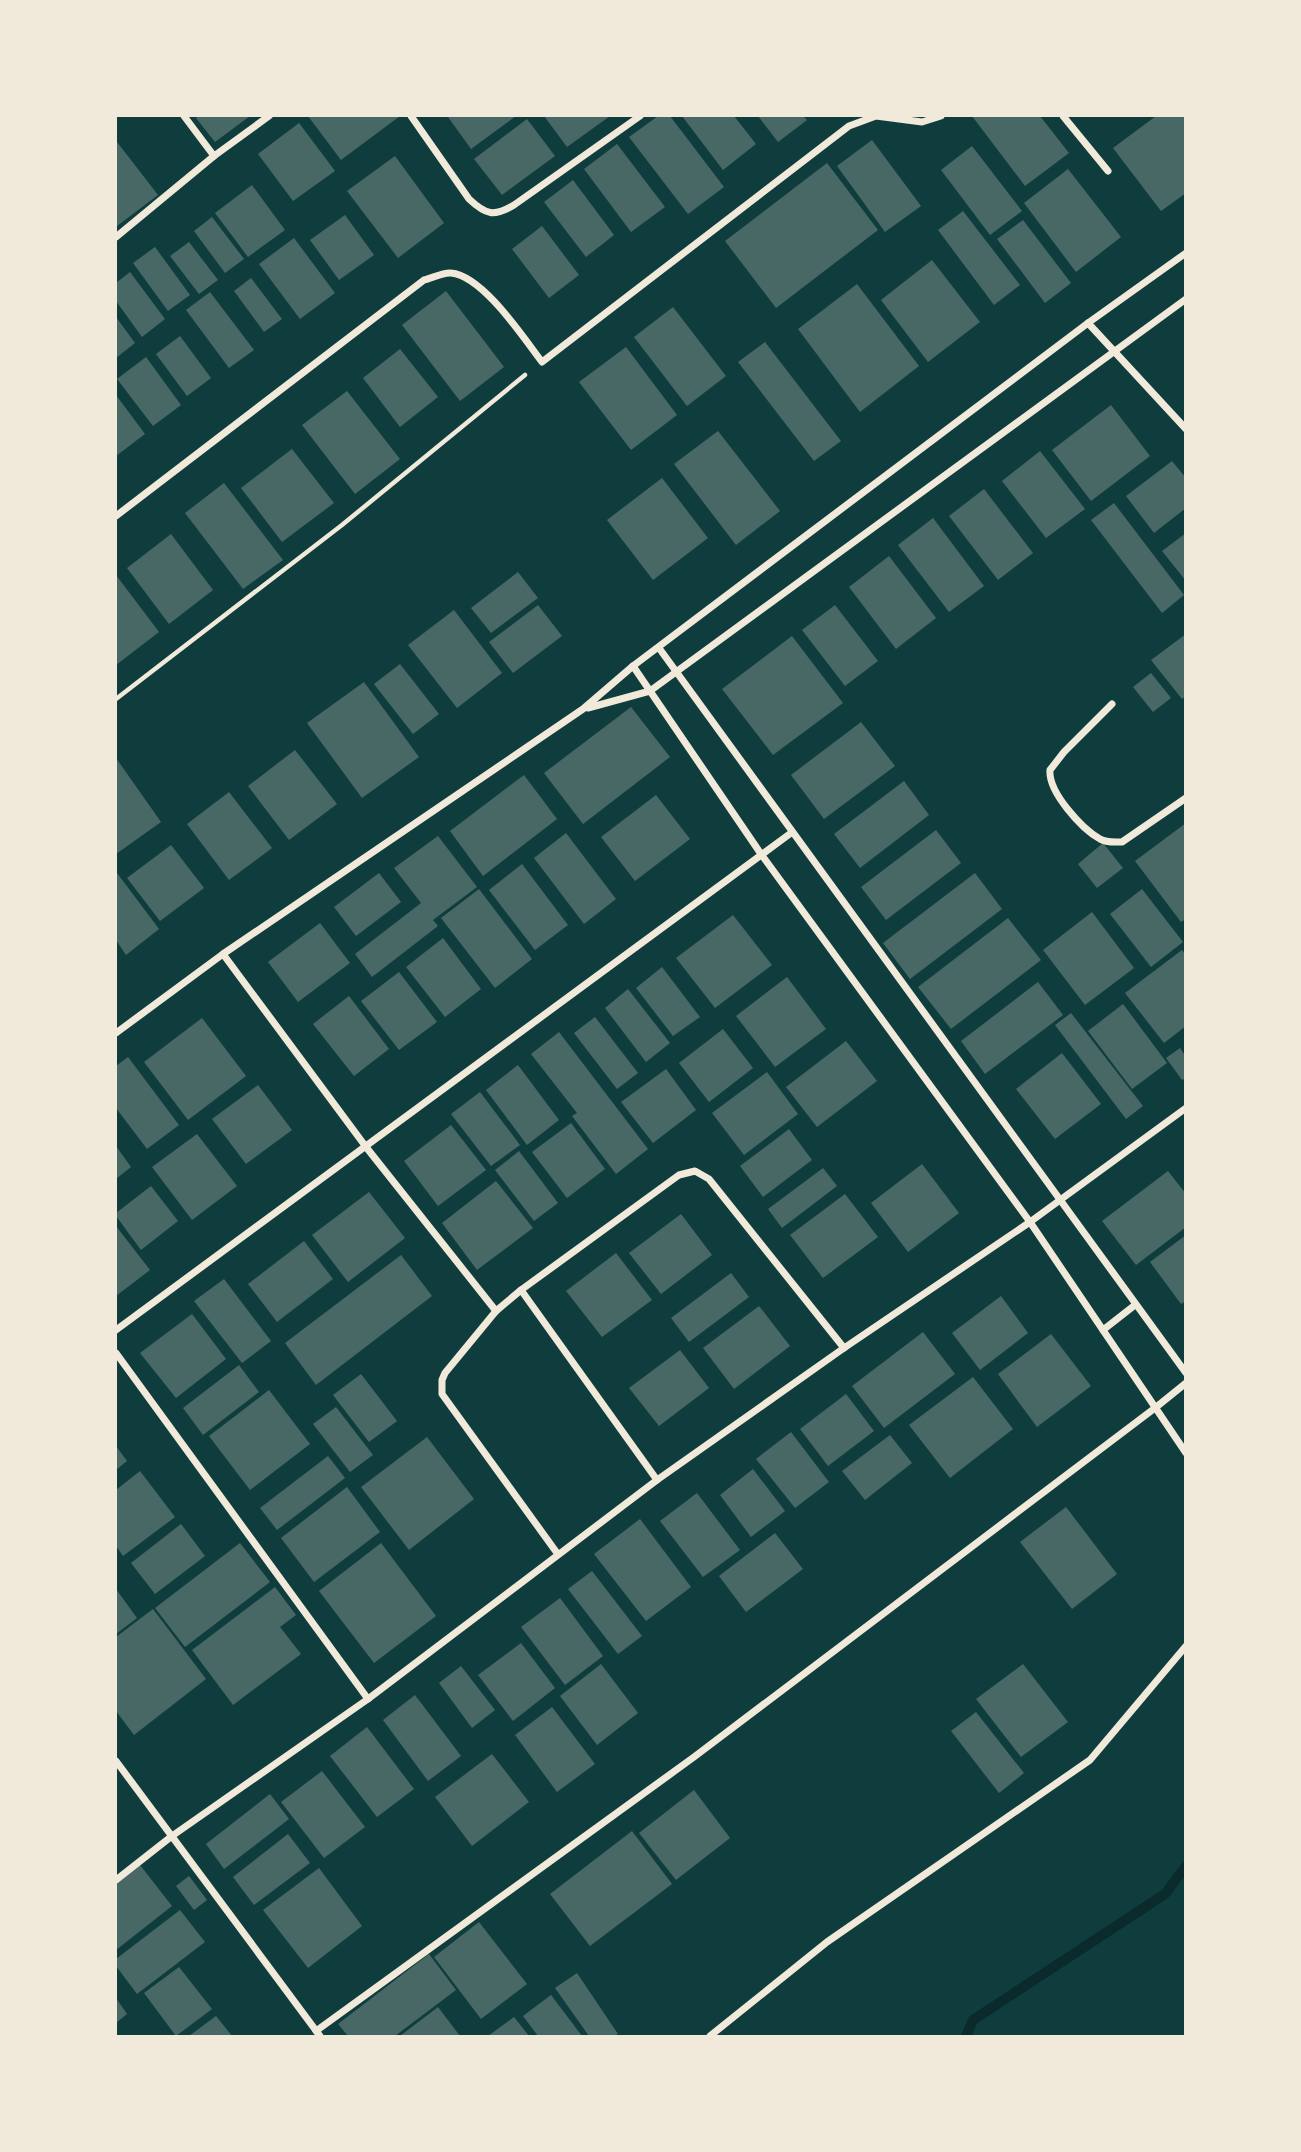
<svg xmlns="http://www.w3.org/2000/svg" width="1301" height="2152" font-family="Barlow,sans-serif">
<rect width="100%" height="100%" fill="#0f3d3e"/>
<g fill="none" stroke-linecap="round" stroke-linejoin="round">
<path stroke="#0a2a2b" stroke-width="10" d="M966,2036l7,-16 192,-126 21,-28"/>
</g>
<g fill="#486865">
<path d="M199,116h51l-35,26 -19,-24z"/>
<path d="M308,116h92l-59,44z"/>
<path d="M450,116h66l-45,33 -23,-32z"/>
<path d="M544,116h66l-43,31z"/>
<path d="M658,116h12l54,71 -36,27 -59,-77z"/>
<path d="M682,116h52l22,28 -33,26z"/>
<path d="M758,116h45l4,4 -29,22z"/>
<path d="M972,116h68l29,37 -44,33z"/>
<path d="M1156,116h30v77l-25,18 -48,-63z"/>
<path d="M527,119l28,37 -53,39 -28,-36z"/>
<path d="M299,123l36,48 -42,30 -35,-47z"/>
<path d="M872,140l49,66 -36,26 -48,-66z"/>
<path d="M117,142l41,53 -41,31 -1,-83z"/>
<path d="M617,144l48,63 -34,25 -47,-63z"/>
<path d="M972,146l50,65 -32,24 -49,-65z"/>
<path d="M395,156l49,67 -46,35 -51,-67z"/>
<path d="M827,163l51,67 -102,78 -51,-67z"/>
<path d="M1068,169l53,68 -45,35 -52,-69z"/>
<path d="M573,180l41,55 -28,22 -42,-55z"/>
<path d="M252,185l33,45 -37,27 -33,-44z"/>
<path d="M963,211l57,74 -26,20 -56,-75z"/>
<path d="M345,215l29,40 -35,25 -29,-40z"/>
<path d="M212,217l32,42 -19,14 -31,-42z"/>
<path d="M1023,220l48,63 -26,20 -48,-64z"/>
<path d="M542,226l37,49 -30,23 -37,-49z"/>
<path d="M294,238l41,55 -35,26 -41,-55z"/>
<path d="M189,242l29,38 -19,14 -29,-38z"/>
<path d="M155,247l35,48 -22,16 -35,-48z"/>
<path d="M932,260l48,62 -52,40 -47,-62z"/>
<path d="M130,272l35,47 -23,18 -26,-36v-18z"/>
<path d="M251,278l31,41 -18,13 -30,-41z"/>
<path d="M857,284l62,82 -59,46 -62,-83z"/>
<path d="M446,291l58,76 -44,34 -58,-76z"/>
<path d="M210,292l44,58 -25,18 -43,-58z"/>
<path d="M673,307l53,69 -39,30 -53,-69z"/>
<path d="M116,317l19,26 -19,15z"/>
<path d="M180,336l31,42 -24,18 -31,-42z"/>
<path d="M765,342l76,99 -27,20 -76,-99z"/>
<path d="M626,347l51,68 -46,35 -52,-68z"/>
<path d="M400,349l38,48 -38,30 -37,-49z"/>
<path d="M146,357l35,48 -28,21 -36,-47z"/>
<path d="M347,391l53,68 -45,35 -53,-69z"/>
<path d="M116,395l29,39 -29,22z"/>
<path d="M1111,405l39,51 -59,45 -39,-51z"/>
<path d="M718,431l62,80 -44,34 -62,-81z"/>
<path d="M292,449l42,54 -52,39 -41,-54z"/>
<path d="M1040,451l45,58 -39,29 -44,-57z"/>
<path d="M1172,461l14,17v30l-32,25 -28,-37z"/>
<path d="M662,478l46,60 -55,42 -46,-60z"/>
<path d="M224,483l59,77 -40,29 -58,-76z"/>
<path d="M984,489l49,64 -35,27 -49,-64z"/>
<path d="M1114,503l70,92 -22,18 -71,-93z"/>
<path d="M933,518l51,68 -35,26 -51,-67z"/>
<path d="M1186,533v48l-24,-30z"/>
<path d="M171,534l42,56 -44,34 -42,-56z"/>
<path d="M889,556l47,62 -40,31 -47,-62z"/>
<path d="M518,572l20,26 -47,35 -20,-25z"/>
<path d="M116,575l43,57 -43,33z"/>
<path d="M538,605l24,31 -49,37 -24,-31z"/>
<path d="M835,605l43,56 -33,25 -43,-56z"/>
<path d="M454,610l48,63 -45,35 -49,-63z"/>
<path d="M1186,634v62l-4,3 -31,-39z"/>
<path d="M792,636l51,67 -70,52 -51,-66z"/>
<path d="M400,664l39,50 -26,20 -39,-50z"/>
<path d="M1151,673l20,25 -18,14 -20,-25z"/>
<path d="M364,682l55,75 -57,41 -55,-75z"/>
<path d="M631,707l39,50 -87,67 -39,-51z"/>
<path d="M861,722l34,44 -71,53 -33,-44z"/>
<path d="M295,750l42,54 -48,36 -41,-54z"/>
<path d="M116,758l45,64 -45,32z"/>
<path d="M524,775l33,44 -74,57 -33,-45z"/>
<path d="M904,781l25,34 -69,53 -26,-34z"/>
<path d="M229,792l43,56 -43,32 -42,-56z"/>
<path d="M656,795l34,44 -55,42 -34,-44z"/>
<path d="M1186,823v96l-5,3 -46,-61z"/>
<path d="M936,830l25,33 -75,57 -25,-33z"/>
<path d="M566,833l50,66 -32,25 -50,-66z"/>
<path d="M438,836l39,51 -44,33 5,6 -66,51 -17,-23 66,-51 -27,-35z"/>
<path d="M1103,843l20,25 -26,20 -19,-24z"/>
<path d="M171,845l33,43 -44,33 -33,-43z"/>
<path d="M522,864l46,61 -33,25 -46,-60z"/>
<path d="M117,873l42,56 -33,26 -10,-15z"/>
<path d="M379,873l22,29 -45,34 -22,-29z"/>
<path d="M975,873l27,36 -92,70 -27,-36z"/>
<path d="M479,889l53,70 -37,29 -54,-70z"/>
<path d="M1142,889l41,53 -32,25 -41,-53z"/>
<path d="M1092,912l42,56 -49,37 -42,-55z"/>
<path d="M733,915l39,50 -57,43 -39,-50z"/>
<path d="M1008,918l33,42 -90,69 -33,-42z"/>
<path d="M320,923l30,40 -52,39 -30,-40z"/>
<path d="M443,938l38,51 -36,28 -39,-50z"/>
<path d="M1182,950l4,5v71l-22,17 -39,-50z"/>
<path d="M662,967l38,50 -27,19 -37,-48z"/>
<path d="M399,972l38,50 -38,28 -38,-49z"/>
<path d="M787,977l39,52 -51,38 -39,-51z"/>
<path d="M1038,982l25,33 -78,59 -24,-33z"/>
<path d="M628,989l42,54 -24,19 -41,-54z"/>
<path d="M349,996l40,53 -35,27 -41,-52z"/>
<path d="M1123,1004l44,59 -35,26 -44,-58z"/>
<path d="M1071,1013l72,93 -17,13 -71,-94z"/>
<path d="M595,1017l43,56 -21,16 -43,-56z"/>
<path d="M202,1018l44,58 -58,44 -44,-58z"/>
<path d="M723,1029l30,39 -44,34 -30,-39z"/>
<path d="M559,1032l89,117 -32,25 -44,-58 5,-3 -46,-59z"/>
<path d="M846,1041l31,40 -60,46 -31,-40z"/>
<path d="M1180,1048l6,9v21l-4,2 -16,-22z"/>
<path d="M1062,1053l39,51 -46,35 -39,-50z"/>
<path d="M128,1057l51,68 -32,24 -31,-41v-42z"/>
<path d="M518,1065l41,55 -32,25 -41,-55z"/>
<path d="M666,1069l30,41 -43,33 -32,-41z"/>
<path d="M767,1072l31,42 -54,41 -32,-42z"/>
<path d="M258,1085l34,45 -46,34 -34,-45z"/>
<path d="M480,1092l40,53 -29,21 -40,-52z"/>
<path d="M571,1123l34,46 -38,29 -35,-46z"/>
<path d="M451,1125l35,45 -48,36 -34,-45z"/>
<path d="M789,1129l23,31 -49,37 -23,-31z"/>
<path d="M197,1134l40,52 -45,34 -40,-53z"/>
<path d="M116,1146l15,21 -15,12z"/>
<path d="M519,1151l39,52 -24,18 -39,-51z"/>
<path d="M922,1164l37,49 -51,39 -37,-49z"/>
<path d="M823,1168l14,18 -55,42 -14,-19z"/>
<path d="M1168,1171l18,23v33l-50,38 -34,-44z"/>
<path d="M496,1181l37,47 -56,42 -35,-47z"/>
<path d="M151,1186l27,35 -37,29 -25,-34v-3z"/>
<path d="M369,1192l36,46 -57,44 -36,-47z"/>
<path d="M845,1194l33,43 -55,41 -33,-43z"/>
<path d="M681,1214l31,41 -51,39 -32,-41z"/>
<path d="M116,1226l34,44 -34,26z"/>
<path d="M1186,1235v66l-5,3 -31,-42z"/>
<path d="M304,1241l29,38 -56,43 -29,-38z"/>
<path d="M616,1253l36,47 -50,37 -36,-46z"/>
<path d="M401,1255l31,41 -116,89 -31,-42z"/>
<path d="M731,1273l18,24 -60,45 -18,-24z"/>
<path d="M224,1279l47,62 -29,22 -48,-62z"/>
<path d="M1001,1296l27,37 -48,37 -28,-37z"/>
<path d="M759,1306l31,40 -56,43 -31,-41z"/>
<path d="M192,1314l34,45 -50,39 -36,-45z"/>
<path d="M923,1332l32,42 -71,54 -32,-42z"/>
<path d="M1051,1334l40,52 -54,41 -39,-53z"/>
<path d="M680,1350l29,38 -50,38 -30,-38z"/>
<path d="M239,1365l20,27 -56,43 -20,-27z"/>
<path d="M361,1374l36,47 -28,21 -36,-47z"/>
<path d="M973,1377l40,52 -63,49 -41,-53z"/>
<path d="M269,1390l41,54 -60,46 -41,-54z"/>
<path d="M846,1394l28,37 -46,35 -28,-37z"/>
<path d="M336,1407l37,48 -23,17 -37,-48z"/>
<path d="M791,1432l38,50 -34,26 -39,-49z"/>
<path d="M890,1435l22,28 -47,37 -23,-29z"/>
<path d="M427,1437l47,62 -65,51 -48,-63z"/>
<path d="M116,1446l11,15 -11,9z"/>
<path d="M328,1456l17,22 -68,52 -17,-22z"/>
<path d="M753,1469l32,42 -34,26 -31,-42z"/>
<path d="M140,1471l35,46 -52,39 -7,-10v-56z"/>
<path d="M347,1487l33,45 -66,50 -33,-44z"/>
<path d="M697,1493l43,57 -37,27 -43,-56z"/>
<path d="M1066,1507l51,67 -45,35 -52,-67z"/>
<path d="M640,1519l51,68 -45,34 -52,-67z"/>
<path d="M181,1524l24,32 -50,38 -24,-31z"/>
<path d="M775,1533l28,36 -57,43 -27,-36z"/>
<path d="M240,1543l30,39 -85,65 -30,-39z"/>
<path d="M381,1543l55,73 -62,47 -55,-72z"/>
<path d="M592,1571l50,65 -24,18 -50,-65z"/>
<path d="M275,1587l21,28 -16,12 21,27 -68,51 -41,-55z"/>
<path d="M116,1589l21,29 -21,16z"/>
<path d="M560,1598l43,58 -38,29 -44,-58z"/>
<path d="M153,1609l53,70 -72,56 -18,-24v-74z"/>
<path d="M521,1643l34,45 -42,33 -35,-46z"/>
<path d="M601,1664l37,49 -41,32 -37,-49z"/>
<path d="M1023,1664l45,58 -47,35 -45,-58z"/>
<path d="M461,1666l34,44 -23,18 -33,-45z"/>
<path d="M415,1695l46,61 -33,25 -45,-61z"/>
<path d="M552,1707l43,57 -38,28 -42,-57z"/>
<path d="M976,1712l48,61 -25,20 -48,-62z"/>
<path d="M367,1727l47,62 -37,28 -47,-61z"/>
<path d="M492,1754l37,48 -57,44 -37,-49z"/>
<path d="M322,1771l43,56 -41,31 -43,-56z"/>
<path d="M694,1790l36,48 -54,42 -37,-47z"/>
<path d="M270,1794l19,25 -65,50 -18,-25z"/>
<path d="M632,1831l40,53 -82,62 -40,-52z"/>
<path d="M288,1834l22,29 -56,42 -21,-28z"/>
<path d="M140,1865l32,41 -56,44v-66z"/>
<path d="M319,1868l43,58 -54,42 -45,-58z"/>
<path d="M189,1876l18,24 -13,10 -18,-24z"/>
<path d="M180,1910l25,32 -68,52 -21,-28v-7z"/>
<path d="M479,1922l48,62 -46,35 -47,-62z"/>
<path d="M429,1954l27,36 -61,46h-47l-10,-12z"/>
<path d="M179,1967l33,42 -36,27 -32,-43z"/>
<path d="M577,1973l41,61 -4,2h-25l-34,-48z"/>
<path d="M551,1995l31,41h-44l-15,-20z"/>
<path d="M116,1998l11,16 -11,9z"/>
<path d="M438,2007l22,29h-60z"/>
<path d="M216,2016l16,20h-43z"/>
<path d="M514,2017l15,19h-41z"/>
</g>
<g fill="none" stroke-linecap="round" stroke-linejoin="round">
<path stroke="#f1e9da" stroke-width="4.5" d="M116,699l226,-174 183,-150"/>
<g stroke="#f1e9da" stroke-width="7">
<path d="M184,116l30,40"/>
<path d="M411,116l58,83c17,16 25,18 45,6l126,-89"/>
<path d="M1063,116l45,55"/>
<path d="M116,237l98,-81 55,-40"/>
<path d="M1088,323l98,106"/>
<path d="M116,516l308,-236c8,-2 20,-8 27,-7 32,3 72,64 91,89l307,-236 27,-10 46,6 19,-6"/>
<path d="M659,648l527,725"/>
<path d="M633,666l128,188 269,368 156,231"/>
<path d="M1112,704l-48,48 -14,18c-2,22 32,59 50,69 6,4 15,3 22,3l64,-44"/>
<path d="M588,708l62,-17 536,-392"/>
<path d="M223,954l143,193 130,164 25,-21 158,-115 16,-4 14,8 135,169"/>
<path d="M116,1033l107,-79 360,-245 50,-43 455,-343 98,-70"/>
<path d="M521,1290l136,190"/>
<path d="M496,1311l-51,62 -3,7v14l115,159"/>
<path d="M116,1330l675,-497"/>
<path d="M1103,1330l32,-25"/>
<path d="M116,1353l252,346"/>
<path d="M116,1761l204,275"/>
<path d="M116,1880l56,-44 196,-137 289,-219 187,-132 186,-126 156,-114"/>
<path d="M316,2031l378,-274 461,-349 31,-25"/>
<path d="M710,2036l117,-94 263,-182 96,-114"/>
</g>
</g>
<rect width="1301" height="2152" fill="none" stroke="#f1e9da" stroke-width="234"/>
</svg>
